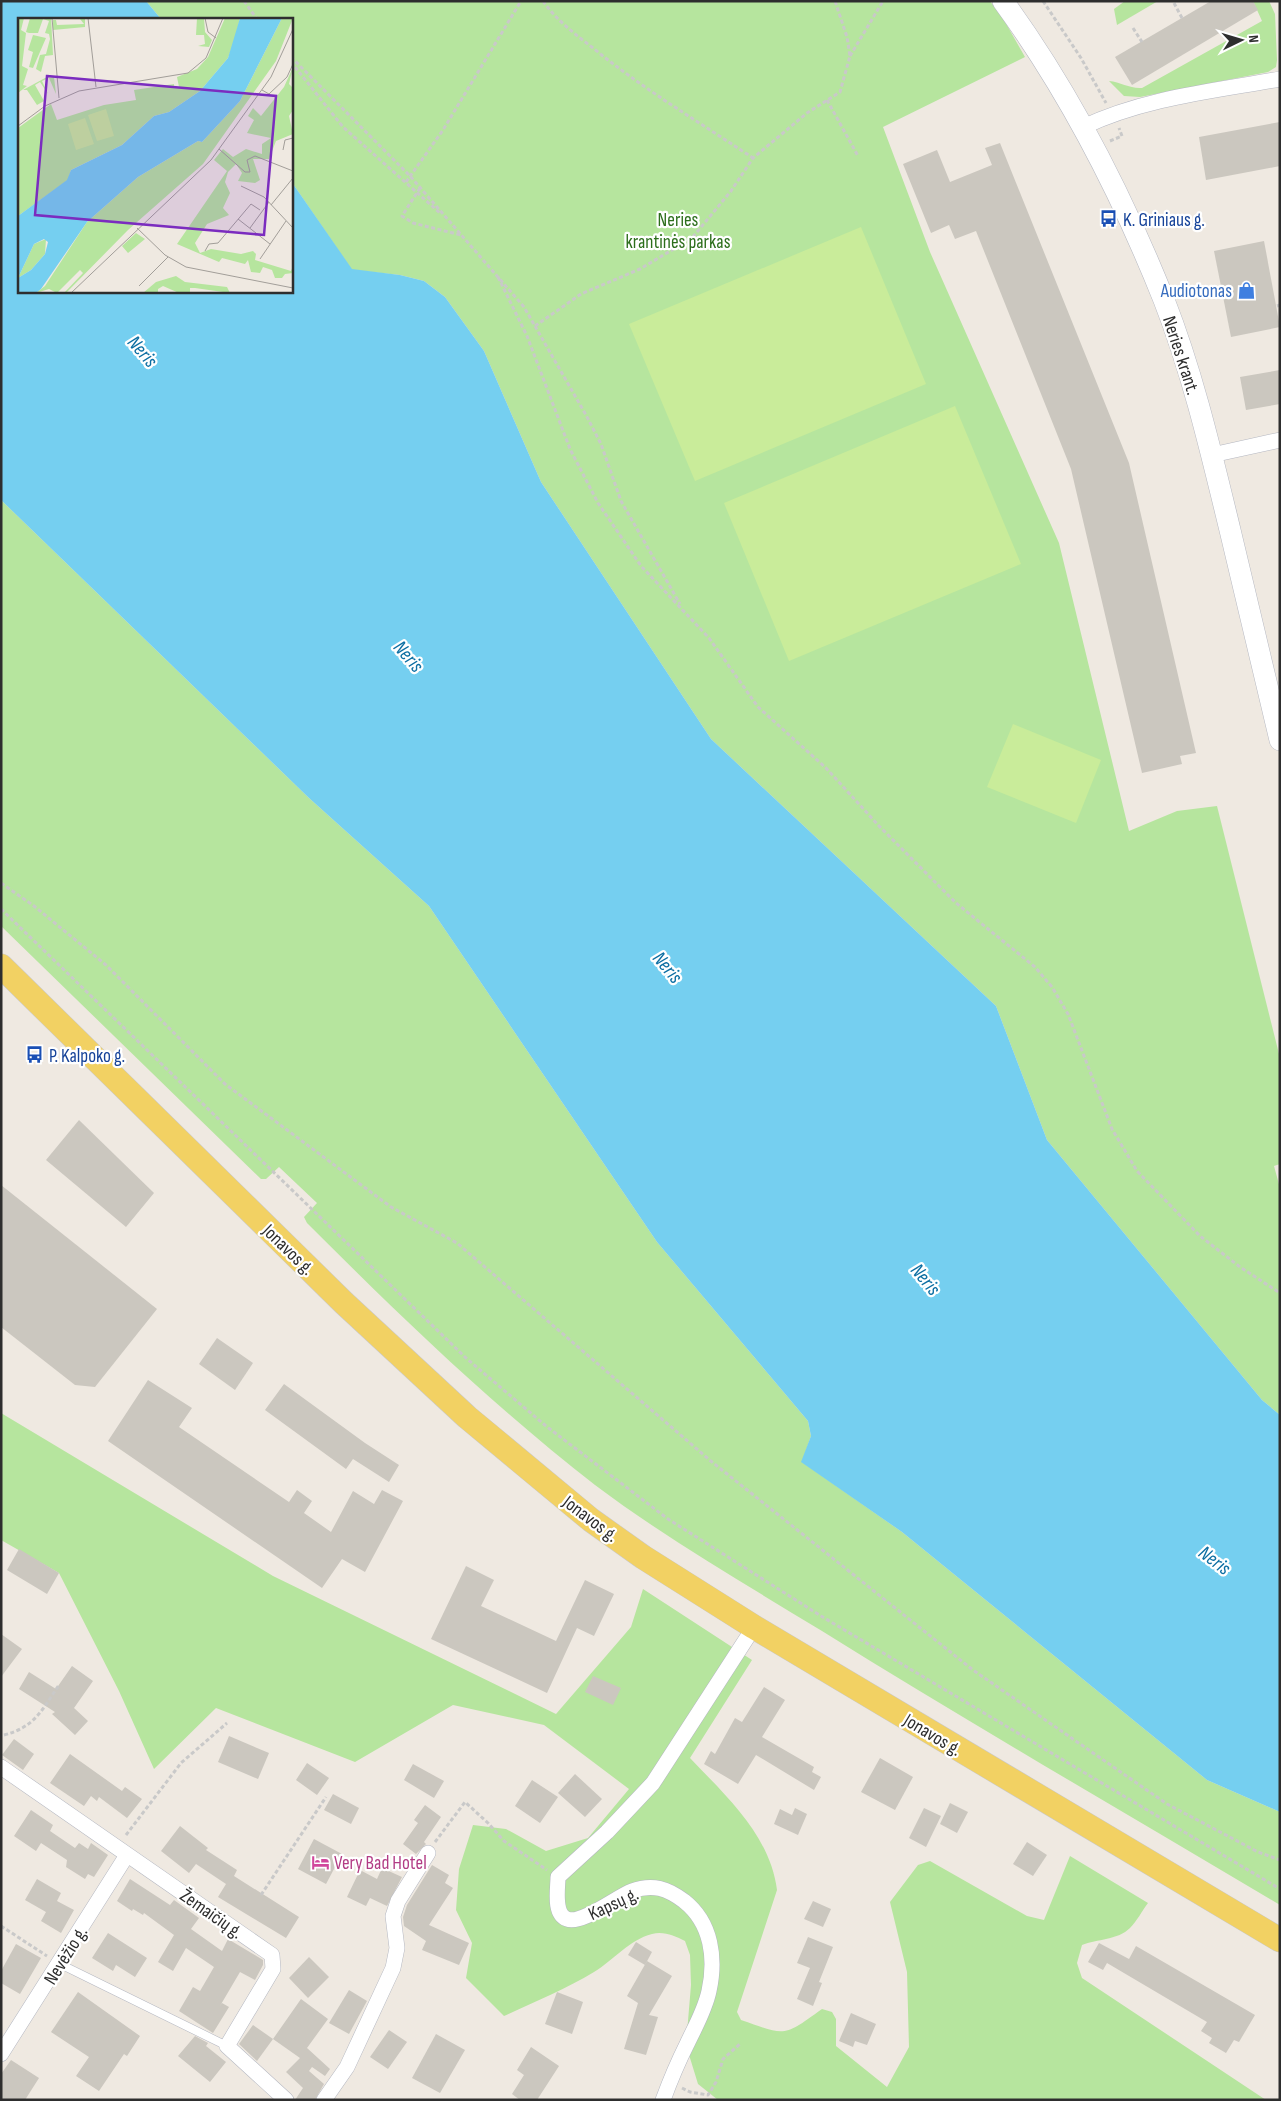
<svg xmlns="http://www.w3.org/2000/svg" width="1281" height="2101" font-family="'Sofia Sans Condensed',sans-serif">
<rect width="100%" height="100%" fill="#efe9e1"/>
<g fill="#b6e59e">
<path d="M146,1h844l14,19 21,37 -142,70 47,125 129,291 70,288 48,-20 40,-5 63,252v106l-6,2 6,22v227l-18,-15 -215,-260 -51,-134 -285,-267 -170,-257 -57,-131 -39,-54 -21,-16 -24,-6 -48,-5 -61,-89v-162h-130z"/>
<path d="M1125,1h33l-41,24 -3,-16z"/>
<path d="M1253,1h16l6,13 2,46 -1,7 -8,5 -128,25 -16,-1 -15,-15c12,1 21,8 33,7l120,-67z"/>
<path d="M1,500l308,298 120,108 228,336 151,179 3,15 -9,26 100,70 305,248 73,32v93c-153,-91 -307,-180 -458,-274 -77,-47 -155,-92 -227,-146 -103,-80 -196,-170 -288,-262l-3,-6 13,-14 -38,-36 -13,12h-5l-260,-253z"/>
<path d="M1,1413l272,163 283,138 75,-87 12,-38 109,71 -62,98c36,38 80,77 87,132l-40,122 4,8c46,16 42,17 81,-11l10,3 4,7v27l51,41 22,-40 -2,-75 -17,-70 28,-37 12,-4 97,55 17,4 26,-64 78,47c-6,8 -11,18 -18,25 -12,12 -33,11 -48,17l-5,18 5,15 184,122h-548l-20,-16 -12,-39 5,-60 -1,-30 -5,-14c-10,-5 -21,-10 -33,-7 -23,6 -38,26 -58,38 -28,17 -60,30 -90,44l-38,-38 6,-35 -16,-33 3,-41 14,-44 33,4 40,22 42,-13 41,-49 -85,-64 -91,-20 -98,57 -139,-54 -62,61 -35,-78 -60,-118 -58,-33z"/>
</g>
<g fill="#c9ec9a">
<path d="M861,227l65,157 -231,97 -66,-157z"/>
<path d="M955,406l66,158 -232,97 -65,-158z"/>
<path d="M1013,724l88,36 -25,63 -89,-36z"/>
</g>
<path fill="#75cff0" d="M1,1h145l15,18h-142v272h272v-110l61,88 48,6 24,6 21,16 39,54 57,131 170,257 285,267 51,134 215,260 18,15v397l-73,-32 -305,-248 -101,-70 10,-26 -3,-15 -151,-179 -228,-336 -120,-108 -308,-298z"/>
<g fill="#cbc7bf">
<path d="M1211,1h42l5,9 -126,75 -17,-28z"/>
<path d="M1280,122v44l-74,14 -7,-43z"/>
<path d="M1000,143l129,320 67,290 -16,3 2,8 -40,9 -71,-304 -95,-238 -21,8 -6,-14 -18,8 -28,-69 34,-14 13,32 42,-17 -7,-17z"/>
<path d="M1264,241l16,86 -49,10 -17,-86z"/>
<path d="M1280,370v34l-34,6 -6,-33z"/>
<path d="M79,1120l75,73 -28,34 -80,-67z"/>
<path d="M1,1185l156,124 -62,78 -20,-2 -74,-58z"/>
<path d="M217,1338l36,25 -18,27 -36,-26z"/>
<path d="M148,1380l44,28 -13,19 110,75 8,-12 15,11 -8,12 27,19 22,-41 21,13 8,-14 21,11 -38,71 -23,-13 -20,29 -214,-147z"/>
<path d="M284,1384l81,59 34,22 -10,17 -36,-23 -7,10 -81,-59z"/>
<path d="M19,1549l40,24 -12,21 -40,-24z"/>
<path d="M466,1566l28,14 -13,26 75,35 29,-61 29,14 -20,42 -17,-8 -30,65 -116,-54z"/>
<path d="M1,1634l21,15 -21,28z"/>
<path d="M72,1666l21,15 -19,27 14,13 -13,14 -23,-21 3,-2 -36,-23 10,-17 27,17z"/>
<path d="M593,1676l28,12 -8,17 -28,-13z"/>
<path d="M764,1687l21,13 -23,37 52,30 -2,5 9,5 -7,13 -58,-35 -18,29 -34,-20 7,-13 4,3 20,-36 7,4z"/>
<path d="M229,1736l40,17 -11,26 -40,-17z"/>
<path d="M14,1739l20,15 -11,16 -21,-15z"/>
<path d="M70,1754l52,37 3,-4 17,12 -15,19 -28,-21 -2,4 -6,-5 -7,10 -34,-23z"/>
<path d="M880,1758l33,19 -18,33 -34,-18z"/>
<path d="M307,1763l22,15 -12,17 -21,-15z"/>
<path d="M413,1764l31,17 -10,17 -30,-18z"/>
<path d="M575,1774l27,25 -17,18 -27,-24z"/>
<path d="M532,1780l26,17 -18,26 -25,-17z"/>
<path d="M333,1794l26,14 -8,16 -27,-14z"/>
<path d="M950,1803l18,9 -11,21 -17,-9z"/>
<path d="M425,1805l16,12 -17,25 2,2 -10,10 -13,-10 15,-21 -4,-3z"/>
<path d="M795,1808l12,6 -9,21 -24,-11 6,-15 12,6z"/>
<path d="M924,1808l17,8 -15,31 -17,-9z"/>
<path d="M31,1810l22,15 -3,6 25,17 4,-5 9,6 3,-6 17,12 -14,22 -6,-3 -3,5 -19,-12 1,-7 -26,-17 -5,8 -22,-15z"/>
<path d="M180,1826l28,22 -2,2 31,20 -3,6 65,41 -13,21 -68,-41 8,-13 -30,-20 -7,9 -28,-22z"/>
<path d="M314,1839l28,15 -16,30 -28,-15z"/>
<path d="M1027,1842l20,13 -14,21 -20,-12z"/>
<path d="M432,1865l17,10 -4,8 8,5 -24,37 40,18 -10,22 -37,-15 4,-9 -22,-15 -1,-9 4,-12z"/>
<path d="M382,1868l20,9 -15,29 -17,-8 -4,8 -19,-9 13,-27 17,9z"/>
<path d="M37,1879l24,14 -4,8 17,9 -13,23 -20,-12 5,-9 -21,-12z"/>
<path d="M130,1879l40,26 4,-5 25,18 -8,11 31,22 6,-12 35,21v5l-8,15 -15,-8 -20,34 2,-3 7,4 -16,26 -34,-22 14,-24 7,4 14,-24 -28,-19 -13,23 -15,-9 16,-27 -30,-22 -1,2 -10,-6 -1,2 -15,-10z"/>
<path d="M813,1901l18,8 -8,18 -19,-8z"/>
<path d="M108,1933l39,25 -12,19 -19,-12 -3,6 -21,-13z"/>
<path d="M808,1937l25,10 -14,35 3,1 -9,23 -16,-7 13,-31 -13,-5z"/>
<path d="M636,1942l16,10 -7,13 -17,-10z"/>
<path d="M1099,1943l30,16 7,-13 119,69 -16,27 -5,-2 -8,13 -17,-10 3,-5 -11,-7 6,-9 -100,-59 -4,7 -15,-8z"/>
<path d="M16,1944l25,14 -21,36 -19,-11v-12z"/>
<path d="M309,1957l20,20 -21,21 -19,-20z"/>
<path d="M647,1961l25,15 -23,39 9,2 -12,38 -22,-6 14,-46 -11,-7z"/>
<path d="M349,1990l18,11 -18,33 -20,-11z"/>
<path d="M78,1992l62,44 -13,20 -3,-2 -25,37 -23,-15 13,-19 -38,-25z"/>
<path d="M557,1992l26,10 -11,32 -27,-10z"/>
<path d="M301,1999l27,20 -21,29 23,21 -5,7 -13,-9 -3,4 15,13 -9,16h-20l8,-12 -17,-16 14,-14 -27,-19z"/>
<path d="M851,2013l25,11 -9,21 -12,-4 -2,6 -14,-6z"/>
<path d="M253,2025l20,14 -16,22 -18,-17z"/>
<path d="M389,2030l18,12 -19,27 -18,-12z"/>
<path d="M436,2034l29,16 -25,43 -28,-15z"/>
<path d="M195,2036l13,7 -2,3 20,16 -16,20 -32,-26z"/>
<path d="M531,2047l28,19 -22,34h-17l-8,-6 12,-19 -7,-5z"/>
<path d="M11,2060l28,18 -14,22h-24v-26z"/>
</g>
<g fill="none" stroke-linecap="round" stroke-linejoin="round">
<defs>
<path id="service" d="M60,1964l167,82"/>
<g id="minor">
<path d="M1083,127c61,-29 130,-36 197,-48"/>
<path d="M1212,455l68,-15"/>
<path d="M1,1767l271,188 1,14 -46,77 59,54"/>
<path d="M1,2054l126,-199"/>
<path d="M324,2100l23,-33 46,-99 4,-20 -4,-32 5,-15 30,-48"/>
<path d="M663,2100c7,-19 15,-38 24,-56 8,-17 18,-34 22,-53 7,-32 3,-68 -25,-90 -16,-12 -31,-18 -52,-10 -16,6 -50,34 -65,28 -14,-5 -9,-30 -9,-42l49,-45 46,-49 101,-156"/>
</g>
<path id="secondary" d="M1003,1c67,92 119,194 161,299 29,74 47,152 66,230 17,70 34,140 50,210"/>
<path id="primary" d="M1,966l343,337 123,114 124,103 52,37 111,70 526,313"/>
</defs>
<use href="#service" stroke="#b4b7c1" stroke-width="9"/>
<use href="#minor" stroke="#b4b7c1" stroke-width="16"/>
<use href="#secondary" stroke="#b4b7c1" stroke-width="22"/>
<use href="#primary" stroke="#c9c9c9" stroke-width="25"/>
<g stroke="#c9c9c9" stroke-width="3" stroke-dasharray="4 2.5" stroke-linecap="butt">
<path d="M244,1l13,18"/>
<path d="M543,1c13,19 32,33 50,47 50,41 106,74 160,110"/>
<path d="M1043,1l38,57 25,45"/>
<path d="M1174,3l8,15"/>
<path d="M1133,28l9,14"/>
<path d="M850,56l33,-55"/>
<path d="M291,57l119,119 114,131 62,108 15,29 20,57 59,103"/>
<path d="M291,62l52,65 97,86"/>
<path d="M827,100l31,56"/>
<path d="M1110,141l12,-5 -3,-8"/>
<path d="M406,182l37,-52 78,-129"/>
<path d="M420,188l-18,28 11,7 48,12"/>
<path d="M498,277l29,59 43,113 28,54 43,63 68,72 49,69 68,61 53,58 77,77 79,64 17,20 16,27 44,115 25,42 63,65 40,31 40,26"/>
<path d="M1207,297l15,-4"/>
<path d="M1277,306l3,-1"/>
<path d="M535,326l46,-32 59,-25 52,-31 39,-47 22,-33 54,-45 33,-21 10,-36 -3,-19 -12,-36"/>
<path d="M1,883l33,23 72,59 119,119 166,123 66,36 255,219 261,208 194,134 91,48 22,8"/>
<path d="M1,909l465,449 80,68 122,93 153,97 459,273"/>
<path d="M4,1735c31,-8 38,-25 55,-50"/>
<path d="M126,1835l55,-72 46,-40"/>
<path d="M435,1842l30,-40 23,21 16,18 43,29"/>
<path d="M261,1895l65,-98"/>
<path d="M1,1926l46,30"/>
<path d="M682,2088l8,4 18,3 8,-13 7,-23 17,-15"/>
</g>
<use href="#service" stroke="#fff" stroke-width="8"/>
<use href="#minor" stroke="#fff" stroke-width="15"/>
<use href="#secondary" stroke="#fff" stroke-width="21"/>
<use href="#primary" stroke="#f2d163" stroke-width="24"/>
</g>
<defs>
<symbol id="bus-bare" viewBox="-9 -9 18 18"><path d="M-5-6H5V4H4V6H2V4H-2V6H-4V4H-5ZM-3.5-4V0h7V-4ZM-3.5 1.2v1.5H-2V1.2ZM2 1.2v1.5H3.5V1.2Z" fill="#1a4fb4" stroke="#fff" stroke-width="2.5" paint-order="stroke"/></symbol>
<symbol id="shop-bare" viewBox="-9 -9 18 18"><path d="M-5-2.5h2.3a2.7 3.5 0 0 1 5.4 0H5L5.5 6h-11ZM-1.5-2.5h3a1.5 2.3 0 0 0-3 0Z" fill="#3f7fe0" stroke="#fff" stroke-width="2.5" paint-order="stroke"/></symbol>
<symbol id="hotel-bare" viewBox="-9 -9 18 18"><path d="M-6-4.5h1.5V1H6V5H4.5V3h-9V5H-6ZM-4 0a1.8 1.8 0 1 1 3.6 0ZM.5 0V-2.5h3Q6-2.5 6 0Z" fill="#d1479c" stroke="#fff" stroke-width="2.5" paint-order="stroke"/></symbol>
</defs>
<g fill-rule="evenodd">
<use href="#bus-bare" x="1096" y="206" width="25" height="25"/>
<use href="#shop-bare" x="1234" y="278" width="25" height="25"/>
<use href="#bus-bare" x="22" y="1042" width="25" height="25"/>
<use href="#hotel-bare" x="308" y="1850" width="25" height="25"/>
</g>
<g text-anchor="middle" stroke-width="4.5" stroke-linejoin="round" paint-order="stroke">
<g font-size="19" fill="#2c6e1b" stroke="#fff">
<text x="678" y="226">Neries<tspan x="678" dy="22">krantinės parkas</tspan></text>
</g>
<g font-size="19" fill="#164399" stroke="#fff" text-anchor="start">
<text x="1123" y="226">K. Griniaus g.</text>
<text x="49" y="1062">P. Kalpoko g.</text>
</g>
<g font-size="19" fill="#366cbe" stroke="#fff" text-anchor="end">
<text x="1232" y="297">Audiotonas</text>
</g>
<g font-size="19" fill="#2e2e2e" stroke="#fff">
<text transform="translate(1182 355) rotate(72)" y="7">Neries krant.</text>
<text transform="translate(289 1249) rotate(44)" y="7">Jonavos g.</text>
<text transform="translate(591 1518) rotate(37)" y="7">Jonavos g.</text>
<text transform="translate(933 1734) rotate(31)" y="7">Jonavos g.</text>
<text transform="translate(613 1903) rotate(-25)" y="7">Kapsų g.</text>
<text transform="translate(212 1913) rotate(35)" y="7">Žemaičių g.</text>
<text transform="translate(65 1955) rotate(-58)" y="7">Nevėžio g.</text>
</g>
<g font-size="19" fill="#b23c85" stroke="#fff" text-anchor="start">
<text x="334" y="1869">Very Bad Hotel</text>
</g>
<g font-size="20" font-style="italic" fill="#0d6fa3" stroke="#fff">
<text transform="translate(143 351) rotate(49)" y="7">Neris</text>
<text transform="translate(409 656) rotate(49)" y="7">Neris</text>
<text transform="translate(668 967) rotate(50)" y="7">Neris</text>
<text transform="translate(926 1279) rotate(50)" y="7">Neris</text>
<text transform="translate(1215 1560) rotate(37)" y="7">Neris</text>
</g>
</g>
<g transform="translate(18 18)">
<rect width="275" height="275" fill="#efe9e1"/>
<path d="M0,0h6l-3,12 5,3 -4,33 6,3 -5,16 4,1 -9,7zM12,0h21l2,37 -8,1 -4,16 -5,-3 4,-14 6,-1 4,-15 -1,-5 -4,-1 4,-12 -6,-2 -5,14h-9l-3,-1zM42,0h23l2,1v8l-32,3v-10h3l1,5 27,-1 -4,-5zM179,0h7l1,14 7,8 -3,7 -11,-1 7,-2 -1,-9h-8zM207,0h15l-5,22 -7,18 -28,33 -31,21 -15,4 -32,29 -51,25 -3,10 -50,36v-88l33,-24 6,16 47,-15 32,-5 -2,-10 40,-6v3h5l-2,-10 20,-8 11,-12zM264,0h11l-17,43 -73,103 -75,66 -62,63h-2l19,-20 -3,-3 -23,23 -8,-4 -13,4 9,-7 42,-64 51,-45 60,-36 4,1 38,-41zM15,17l13,3 -13,30 -4,-1 4,-15 -5,-2zM275,49l-4,17 4,4v22l-4,6 4,18 -17,7 -7,18h-16l7,21 -5,3 -17,-2 4,-8 -6,-9 -8,8 -3,10 5,11 -7,15 6,7 -22,9 -12,19 5,10 11,-4 30,5 12,-3 3,3 -1,6 36,11 2,-5v7l-8,1 -3,4h-7l-3,-8 -9,-3 -3,6 -9,-1 -3,-12 -3,4 -23,-6 -3,4 -42,-18 50,-73 -13,-11 9,-11 10,8 13,-8 16,5v-10l9,-6 -24,-5 7,-13 -6,-4 5,-8 8,8 23,-29zM27,60l9,-1 2,17 -7,-16 -7,3 6,13 -8,-12 -5,3 9,16 -7,4 -10,-15h-4zM118,215l9,6 -17,14 -6,-7zM28,221l-1,15 -14,16 -13,8 16,-34zM158,258l9,6 42,5 3,6 -35,-5h-5v5h-11l-16,-7 -5,3v4h-15l13,-11z" fill="#b6e59e"/>
<path d="M88,91l8,27 -17,5 -9,-26zM67,100l9,26 -18,6 -8,-26z" fill="#c9ec9a"/>
<path d="M222,0h42l-42,83 -38,41 -4,-1 -60,36 -51,45 -46,67 -5,4h-18v-77l49,-36 4,-10 51,-25 32,-29 15,-4 31,-21 28,-33zM26,221l4,3 -3,12 -14,16 -13,8 16,-34z" fill="#75cff0" fill-rule="evenodd"/>
<path fill="none" stroke="#a29e99" stroke-width="1" d="M34,0l7,80M70,0l8,69M187,0l3,14 8,6M244,72l7,4 18,-17 6,-13M0,108l27,-20 34,-15 109,-18 18,-15 17,-40M201,131l26,23h5l-3,-12 8,-4 38,15M265,132l2,-10 8,-2M223,168l23,11 29,31M253,187l22,-27M220,201l32,25M119,210l28,27 21,12 107,21M232,210l19,-26M187,233l4,-7 9,-1 33,-39 9,6M242,241l26,-38M121,268l29,-29M53,275l140,-133 60,-83 22,-48"/>
<path fill="#7b2cbf" fill-opacity="0.15" stroke="#7b2cbf" stroke-width="2.5" d="M29,58l229,20 -12,139 -229,-20z"/>
<rect width="275" height="275" fill="none" stroke="#2e2e2e" stroke-width="2.5"/>
</g>
<rect width="1281" height="2101" fill="none" stroke="#2e2e2e" stroke-width="5"/>
<g transform="translate(1241 40) rotate(85)" stroke="#ffffff" stroke-width="4" paint-order="stroke">
<path d="M0-4L9 19L0 12L-9 19Z" fill="#2e2e2e"/>
<text y="-8" font-size="14" font-weight="bold" text-anchor="middle" fill="#2e2e2e">N</text>
</g>
</svg>
